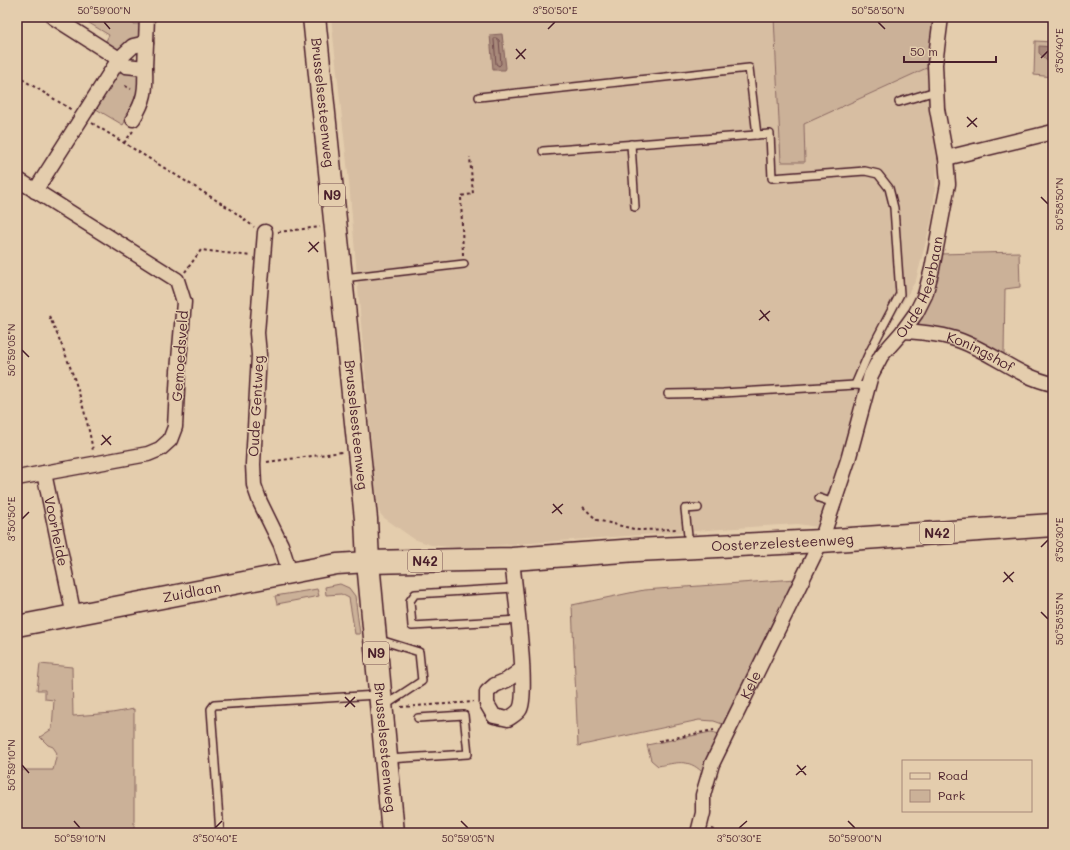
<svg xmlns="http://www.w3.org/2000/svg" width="1070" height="850" font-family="Mali,sans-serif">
<rect width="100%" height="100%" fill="#e4cdad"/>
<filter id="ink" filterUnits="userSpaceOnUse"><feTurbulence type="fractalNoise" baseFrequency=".025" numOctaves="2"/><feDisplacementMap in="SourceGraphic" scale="8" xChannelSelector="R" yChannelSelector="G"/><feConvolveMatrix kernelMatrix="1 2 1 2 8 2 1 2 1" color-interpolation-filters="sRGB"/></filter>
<g filter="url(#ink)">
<path fill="#d7bea2" d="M331,17h443l7,145 24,-1 -1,-37 127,-58 7,93 -6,59 -16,62 -44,76 -18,47 -9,46 -24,75 -4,3 -19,-3 -34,2 -304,22 -29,-3 -17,-6 -31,-22 -4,-5 -4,-25 -26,-305z"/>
<g fill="#cbb198" stroke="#8a6862">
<path d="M79,17h54v7h8l-2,12 -21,15 -13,-8 4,-8z"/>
<path d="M774,17h161l-4,49 -127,58 1,38h-24z"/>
<path d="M1035,41l18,1v35l-19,-2z"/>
<path d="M119,72l20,1 1,21 -17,31 -27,-16z"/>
<path d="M1019,252l1,35 -15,2 -1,65c-30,-14 -59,-25 -91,-30l27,-70z"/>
<path d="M796,579l-71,146 -11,-4 -15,-1 -121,26 -6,-141 72,-15z"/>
<path d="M340,584l9,4 6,8 5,38h-5l-6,-36 -8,-4 -15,1 -1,-8z"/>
<path d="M317,589l2,7 -42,8 -2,-8z"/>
<path d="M40,664l32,3 1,49 39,-3 22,-4v124h-117v-63h36l4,-17 -4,-6 -5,-2 -8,-8 12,-8 2,-29 -9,-1v-9h-8z"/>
<path d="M711,732l9,2 -18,38c-14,-14 -26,-9 -44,-6l-7,-6 -4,-15z"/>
</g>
<g fill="#a8897a" stroke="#825f5a">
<path d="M502,34l4,34 -1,2h-12l-3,-35z"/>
<path d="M1039,46l14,1v16h-4l-10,-10z"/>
</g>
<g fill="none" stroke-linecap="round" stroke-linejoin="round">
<path stroke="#70494b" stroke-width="1" d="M496,38l3,2 2,24 -2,2 -3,-2 -2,-24z"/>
<defs>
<g id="service">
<path d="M479,97l270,-29 8,67"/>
<path d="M899,102l37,-11"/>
<path d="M631,144l4,63"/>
<path d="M543,151l227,-17 2,44 93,-7 13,3 11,14 5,20 6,86 -32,61 -13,30 12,1"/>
<path d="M343,278l121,-14"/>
<path d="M668,394l55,-1 132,-8"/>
<path d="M819,498l15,5"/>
<path d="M689,545l-4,-36 13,-1"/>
<path d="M514,588l-99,6 -5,7 2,25 106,-6"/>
<path d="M377,639l42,13 3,29 -38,25"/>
<path d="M388,759l80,-5 -4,-39 -46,3"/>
<path d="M220,833l-9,-124 3,-4 163,-10"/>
</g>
<g id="minor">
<path d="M53,17l66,42 7,7 19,2 1,-25"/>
<path d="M133,119c12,-19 13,-29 12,-51"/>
<path d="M946,158l107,-26"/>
<path d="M17,179l160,101 7,22 -6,69 -3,56 -5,13 -10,9 -12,5 -104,19"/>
<path d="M35,191l84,-132 14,-13 13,-3 1,-26"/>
<path d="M265,232l-8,101 2,22 -6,109 1,21 6,17 21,43 9,28"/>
<path id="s1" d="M903,331c19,1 40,3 58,10 32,12 58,36 92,43"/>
<path id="s2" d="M17,478l27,-5 30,143"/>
<path d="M512,559c2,25 17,133 8,150 -2,4 -8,7 -12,10l-14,-3 -7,-12v-12l8,-7 12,-5 15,-11"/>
<path id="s3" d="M698,833l5,-20v-18l9,-31 109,-223 27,-81 23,-85 10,-19 22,-25 13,-18 9,-18 7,-26 16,-85 -2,-26 -9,-49 -2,-45 6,-47"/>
</g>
<g id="secondary">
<path id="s4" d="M17,626l320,-62 31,-2"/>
</g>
<g id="primary">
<path id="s5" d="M314,17l52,502 2,43 25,271"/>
<path id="s6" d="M368,562l144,-3 125,-9 184,-9 232,-16"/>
</g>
</defs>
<use href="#service" stroke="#4a1f2b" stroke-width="10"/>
<use href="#minor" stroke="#4a1f2b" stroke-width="17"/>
<use href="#secondary" stroke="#4a1f2b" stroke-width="23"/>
<use href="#primary" stroke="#4a1f2b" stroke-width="25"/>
<g stroke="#4a1f2b" stroke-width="2" stroke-dasharray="3 3" stroke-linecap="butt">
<path d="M17,76l55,34"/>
<path d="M125,86l6,3"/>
<path d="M92,123l140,87 22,17"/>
<path d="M124,143l9,-12"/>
<path d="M278,232l42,-5"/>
<path d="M463,255l-2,-59 12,-2 -3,-37"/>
<path d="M185,272l16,-22 50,6"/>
<path d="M49,316c20,43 36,89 44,135"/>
<path d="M267,462l75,-10"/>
<path d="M583,507l14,13 41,10 40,-1"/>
<path d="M401,707l73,-5"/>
<path d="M659,741l55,-11"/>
<path d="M711,829l10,4"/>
</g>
<use href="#service" stroke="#e4cdad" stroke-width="7"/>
<use href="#minor" stroke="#e4cdad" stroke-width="14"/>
<use href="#secondary" stroke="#e4cdad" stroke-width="20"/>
<use href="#primary" stroke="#e4cdad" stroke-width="22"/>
</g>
</g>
<path fill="none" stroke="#4a1f2b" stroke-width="1.5" d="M104,22l6,7M878,22l7,7M548,29l7,-7M516,49l9,10M1041,58l7,-7M516,59l10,-10M967,117l10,10M967,127l10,-9M1041,197l7,7M309,242l9,10M308,252l11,-10M760,310l9,11M759,320l11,-9M22,350l7,7M102,435l9,10M101,445l10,-9M553,504l9,10M552,513l11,-9M22,519l7,-7M1041,547l7,-7M1004,572l9,10M1003,582l11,-10M1041,612l7,7M345,697l10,10M345,707l10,-10M22,765l7,8M797,765l9,10M796,775l10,-9M74,821l6,7M461,821l7,7M848,821l7,7M215,828l7,-7M739,828l8,-7"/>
<g text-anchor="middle" stroke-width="3" stroke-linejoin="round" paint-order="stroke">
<g fill="#e4cdad" stroke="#785352" stroke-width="1">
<rect x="319" y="184" width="26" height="22" rx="3"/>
<rect x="920" y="522" width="34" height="22" rx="3"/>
<rect x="408" y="550" width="34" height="22" rx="3"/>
<rect x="363" y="642" width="26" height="22" rx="3"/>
</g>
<g font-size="13" font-weight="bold" fill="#4a1f2b">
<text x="332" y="200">N9</text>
<text x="937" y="538">N42</text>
<text x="425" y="566">N42</text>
<text x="376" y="658">N9</text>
</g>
<g font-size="14" fill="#4a1f2b" stroke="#e4cdad">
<text dy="5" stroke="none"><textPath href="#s5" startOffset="86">Brusselsesteenweg</textPath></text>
<text dy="5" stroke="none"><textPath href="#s3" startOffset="595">Oude Heerbaan</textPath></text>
<text dy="5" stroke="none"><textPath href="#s1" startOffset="81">Koningshof</textPath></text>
<text transform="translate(180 356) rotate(-86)" y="5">Gemoedsveld</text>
<text transform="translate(256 406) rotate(-87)" y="5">Oude Gentweg</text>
<text dy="5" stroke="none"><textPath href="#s5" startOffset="410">Brusselsesteenweg</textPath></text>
<text dy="5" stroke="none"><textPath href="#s2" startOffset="87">Voorheide</textPath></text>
<text dy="5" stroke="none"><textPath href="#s6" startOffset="415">Oosterzelesteenweg</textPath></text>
<text dy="5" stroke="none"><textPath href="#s4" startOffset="178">Zuidlaan</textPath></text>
<text dy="5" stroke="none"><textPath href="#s3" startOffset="159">Kele</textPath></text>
<text dy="5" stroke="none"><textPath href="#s5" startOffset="734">Brusselsesteenweg</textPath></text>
</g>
</g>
<rect width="1070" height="850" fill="none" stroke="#e4cdad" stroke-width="44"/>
<rect x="902" y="760" width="130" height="52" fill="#e4cdad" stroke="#a68779"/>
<rect x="910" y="773" width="20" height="6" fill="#e4cdad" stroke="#a68779"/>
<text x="938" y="780" font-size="12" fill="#4a1f2b">Road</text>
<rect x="910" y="790" width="20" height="12" fill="#cbb198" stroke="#a68779"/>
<text x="938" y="800" font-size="12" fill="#4a1f2b">Park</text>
<path d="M904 56v6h92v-6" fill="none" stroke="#4a1f2b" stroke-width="2"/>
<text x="910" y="56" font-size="12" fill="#4a1f2b" stroke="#e4cdad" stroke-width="3" paint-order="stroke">50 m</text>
<rect x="22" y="22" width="1026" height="806" fill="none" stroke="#4a1f2b" stroke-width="1.5"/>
<g font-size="10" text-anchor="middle" fill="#4a1f2b">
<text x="104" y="14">50°59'00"N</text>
<text x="555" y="14">3°50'50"E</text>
<text x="878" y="14">50°58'50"N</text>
<text transform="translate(1059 51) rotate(-90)" y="4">3°50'40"E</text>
<text transform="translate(1059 204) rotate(-90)" y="4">50°58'50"N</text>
<text transform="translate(11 350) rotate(-90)" y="4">50°59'05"N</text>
<text transform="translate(11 519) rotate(-90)" y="4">3°50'50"E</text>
<text transform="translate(1059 540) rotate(-90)" y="4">3°50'30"E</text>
<text transform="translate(1059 619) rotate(-90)" y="4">50°58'55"N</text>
<text transform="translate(11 765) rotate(-90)" y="4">50°59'10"N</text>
<text x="80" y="842">50°59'10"N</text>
<text x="215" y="842">3°50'40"E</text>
<text x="468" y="842">50°59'05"N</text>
<text x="739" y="842">3°50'30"E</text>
<text x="855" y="842">50°59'00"N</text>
</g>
</svg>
